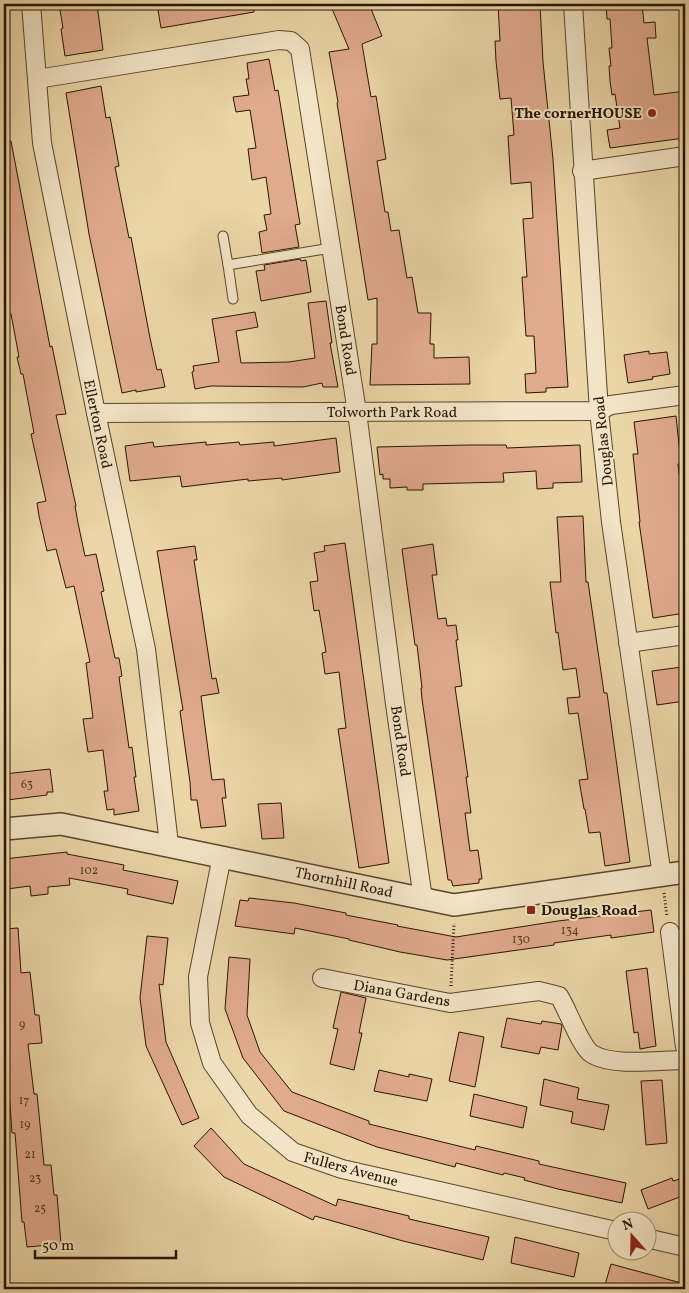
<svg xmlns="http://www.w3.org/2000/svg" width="689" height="1293" font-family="Vollkorn,serif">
<rect width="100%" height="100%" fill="#ebd6a8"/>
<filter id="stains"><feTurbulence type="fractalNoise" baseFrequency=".004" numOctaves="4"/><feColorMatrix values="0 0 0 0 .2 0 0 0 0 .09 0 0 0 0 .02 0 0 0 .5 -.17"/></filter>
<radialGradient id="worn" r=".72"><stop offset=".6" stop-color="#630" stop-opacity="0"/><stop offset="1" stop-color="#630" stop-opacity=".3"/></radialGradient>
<g fill="#e1aa8d" stroke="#271500">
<path d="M59,4h38l6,46 -38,6 -4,-27 2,-1z"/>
<path d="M157,4h97v8l-93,16z"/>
<path d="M330,4h39l13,32 -20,8 9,53 5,-1 10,63 -9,2 8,51h3l3,19 8,-1 8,48 5,-1 6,36h13l-1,31h4v14l35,-1 1,27 -100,1 2,-41h5v-46l-9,2 -31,-197 1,-1 -9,-50 20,-3z"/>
<path d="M498,4h42l3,58 10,97 15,228 -22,1v4l-20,1 -1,-19 11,-1 -2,-37h-8l-4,-59h5l-4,-58 10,-1 -2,-36 -20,2 -3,-48 6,-1 -3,-37 -11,1 -4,-38 -1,-20h5z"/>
<path d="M606,4h36l2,19 11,-1 1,16h-9l7,57 31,-4v34l-3,1 2,12 -74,10 -3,-18 13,-2 -5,-34 -3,1 -2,-14 -1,-15h2l-2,-18h3l-2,-29h-3z"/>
<path d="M269,59l6,32 3,-1 22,134 -5,1 4,22 -37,6 -3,-21 8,-2 -3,-15 7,-1 -5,-37 -14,3 -4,-31 8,-1 -6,-38 -14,2 -3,-15 16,-2 -3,-16h3l-2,-16z"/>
<path d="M101,86l5,32 4,-1 9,49 -4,1 14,71 2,-1 19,101 7,32 4,-1 4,18 -29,5v-2l-14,3 -33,-159 -23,-141z"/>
<path d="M11,141l39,206 2,-1 14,68 -10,1 20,91h-1l3,17 7,33 11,-2 8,37 -3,1 14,66h4l3,18 -3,1 10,71 3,-1 4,30h-2l5,34 -25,4v-6l-7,1 -3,-19h4l-5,-41 -15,2 -5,-33 10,-1 -7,-55 4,-1 -16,-76 -8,2 -10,-39 -9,2 -8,-35 -2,-13 9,-2 -15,-67 3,-1 -11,-59h-2l-4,-17h2l-8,-43 -6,1 -1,-8v-165z"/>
<path d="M300,259l1,2 5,-1 5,32 -50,9 -5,-30 9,-1 -1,-5z"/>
<path d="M326,301l6,42h-2l8,44h-15l-1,-4 -19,4 -92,-1 -16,3 -3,-17 2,-1 -1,-5 26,-4 -7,-43 43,-7 3,15 -22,4 5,32 48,-1 26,-4 -7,-55z"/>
<path d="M649,351v3l18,-2 3,22 -18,3 1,2 -25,4 -4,-28z"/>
<path d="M676,416l5,48h-3l7,58v91l-32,5 -14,-96h1l-7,-68h5l-4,-32z"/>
<path d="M336,438l4,34 -58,8v-2l-34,3v-2l-66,8 -2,-11 -50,5 -5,-35 28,-4 1,5 52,-5v3l33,-3 1,3 34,-3v4z"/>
<path d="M469,445h37l1,3 73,-3 2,37 -29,1v5l-16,1 -1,-18 -33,2 1,9 -81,2v6h-16v-3l-17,1v-9h-7v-5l-3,1 -3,-28z"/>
<path d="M583,516l3,66h2l16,111h3l23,169 -25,4 -5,-34 -11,1 -4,-24h-1l-5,-29 9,-1 -10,-66 -9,1 -2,-16 13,-1 -4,-29 -13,2 -5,-38 -2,1 -6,-51h11l-4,-65z"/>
<path d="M345,543l44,320 -30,5 -21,-139 8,-1 -7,-56 -14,2 -3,-21 4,-1 -7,-42 -5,1 -4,-29 8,-1 -4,-28 11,-2 -1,-5z"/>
<path d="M433,544l4,31h-5l6,44 8,-1 1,8 9,-1 2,15h-2l6,46 -7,1 13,90h-2l5,36h-6l5,38 8,-1 4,29h-3v4l-26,3 -2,-6h-3l-26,-181 -1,-11h1l-5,-43h-2l-13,-96z"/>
<path d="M195,546l2,14h-3l18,119 4,-1 3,15 -18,3 11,84 12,-1 2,19h-4l4,28 -25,2 -4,-28h-6l-1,-18 -10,-71 3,-1 -26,-159z"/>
<path d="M682,667l3,34 -28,4 -5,-34z"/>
<path d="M50,769l3,23h-6v3l-40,5 -1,-4h-2v-22z"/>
<path d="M281,803l3,35 -22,1 -4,-35z"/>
<path d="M67,852v2l57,11 -1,5 55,11 -5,23 -46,-10 1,-5 -59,-11 1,7 -22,2v7l-17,2 -1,-10 -23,3v-7h-3v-23z"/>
<path d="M249,898l45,5 52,10v2l52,10 -1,1 59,11 102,-16 93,-11 3,22 -43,6v-3l-57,8v2l-107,15 -47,-8 -51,-12v-1l-54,-11 -1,6 -59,-8 5,-26 8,1z"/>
<path d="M18,928l3,45 9,-1 5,43h4l3,28 -14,1 6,50h3l7,71h7l3,30h3l4,49 -34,3 -3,-25h-2l-7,-89h-3l-4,-57 -2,1 -2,-21v-127z"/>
<path d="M147,936l21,2 -5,47 -4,-1 7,58 33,76 -17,7 -36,-79 -6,-48z"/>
<path d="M229,957l21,2 -3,56 13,37 32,40 77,29v3l106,26 1,-4 63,15v3l87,19 -4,20 -64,-14 -34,-9 1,-2 -21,-5 -1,2 -47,-12 -1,4 -78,-20 -93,-36 -41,-53 -18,-49z"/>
<path d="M647,968l9,78 -16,3 -2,-17 -4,1 -8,-62z"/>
<path d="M341,992l25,6 -7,35h3l-8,37 -24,-6 8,-35 -5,-1z"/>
<path d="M507,1018l34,6 1,-3 19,3 1,2 -4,24 -17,-3 -2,7 -38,-7z"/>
<path d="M459,1032l25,5 -9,50 -26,-6z"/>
<path d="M379,1070l30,7v-3l23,5 -5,22 -53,-10z"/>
<path d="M544,1079l35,9 -2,11 32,6 -5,25 -33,-7 2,-11 -33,-7z"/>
<path d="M662,1080l5,63 -21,2 -5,-64z"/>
<path d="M474,1094l53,13 -4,21 -53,-12z"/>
<path d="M211,1128l33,36 92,42 2,-7 71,17v3l80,18 -6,23 -80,-19 -88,-25 -2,4 -89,-43 -30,-31z"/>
<path d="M672,1178l1,3 7,-2 5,16 -37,14 -7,-19z"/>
<path d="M515,1237l64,16 -5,24 -63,-14z"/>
<path d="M611,1264l74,20 -1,5h-64l-15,-4z"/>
</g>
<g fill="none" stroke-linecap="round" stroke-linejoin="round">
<defs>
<g id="service">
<path d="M223,236l5,29"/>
<path d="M233,299l-5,-34 103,-17"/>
</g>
<g id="minor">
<path d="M31,4l11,139 54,270 50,236 23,195"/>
<path d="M573,4l26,407 12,111 51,354"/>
<path d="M37,79l242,-39 12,1 9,8 57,363 38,292 28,195"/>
<path d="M582,171l103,-15"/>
<path d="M96,413l503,-2 12,-6 74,-10"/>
<path d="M628,643l57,-8"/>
<path d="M222,856l-24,121 2,46 12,40 37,52 44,37 49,17 274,62"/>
<path d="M670,932l15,115"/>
<path d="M322,978l128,25 89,-12 20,5c9,14 21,50 33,58 21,13 69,6 93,6"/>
<path d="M646,1238l39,9"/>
</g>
<path id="tertiary" d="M4,829l57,-5 393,81 231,-33"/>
</defs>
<use href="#service" stroke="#58452a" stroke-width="11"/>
<use href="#minor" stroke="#58452a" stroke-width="20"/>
<use href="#tertiary" stroke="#58452a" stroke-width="24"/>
<g stroke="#271500" stroke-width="3" stroke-dasharray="1 2.5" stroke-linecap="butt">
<path d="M664,893l3,24"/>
<path d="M451,986l3,-63"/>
</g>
<use href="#service" stroke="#f2e4c6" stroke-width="9"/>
<use href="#minor" stroke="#f2e4c6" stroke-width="18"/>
<use href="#tertiary" stroke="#f2e4c6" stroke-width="21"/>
</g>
<g fill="#8f2418" stroke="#f2e4c6" stroke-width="2">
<circle cx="652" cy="113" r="5"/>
<rect x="526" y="905" width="10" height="10" rx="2.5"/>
</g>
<g text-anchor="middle" stroke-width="4" stroke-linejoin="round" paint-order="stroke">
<g font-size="12" fill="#563a23">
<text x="27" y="788">63</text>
<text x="89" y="874">102</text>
<text x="570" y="934">134</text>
<text x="521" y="943">130</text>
<text x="22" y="1028">9</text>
<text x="24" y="1104">17</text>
<text x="25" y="1128">19</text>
<text x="30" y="1158">21</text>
<text x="35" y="1182">23</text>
<text x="40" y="1212">25</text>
</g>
<g font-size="15" font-weight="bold" fill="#271500" stroke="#f2e4c6" text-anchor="end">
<text x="642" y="118">The cornerHOUSE</text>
<text x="541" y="915" text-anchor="start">Douglas Road</text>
</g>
<g font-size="15" fill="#271500" stroke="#f2e4c6">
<text transform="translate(346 340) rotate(81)" y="5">Bond Road</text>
<text x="392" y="417">Tolworth Park Road</text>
<text transform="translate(98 424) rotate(78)" y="5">Ellerton Road</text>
<text transform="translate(603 441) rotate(-96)" y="5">Douglas Road</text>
<text transform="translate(401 741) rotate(82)" y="5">Bond Road</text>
<text transform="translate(344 882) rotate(12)" y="5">Thornhill Road</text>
<text transform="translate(402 993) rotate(10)" y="5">Diana Gardens</text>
<text transform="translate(351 1169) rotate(15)" y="5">Fullers Avenue</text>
</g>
</g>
<rect width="689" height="1293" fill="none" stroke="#ebd6a8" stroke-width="20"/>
<rect x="5" y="5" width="679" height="1283" fill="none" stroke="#271500" stroke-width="2.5"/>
<rect x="10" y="10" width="669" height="1273" fill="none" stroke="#271500"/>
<g transform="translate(632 1236) rotate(340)"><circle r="24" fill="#f2e4c6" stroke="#a19177"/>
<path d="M0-4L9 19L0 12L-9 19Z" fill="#8f2418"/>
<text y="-8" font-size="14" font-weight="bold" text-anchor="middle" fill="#271500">N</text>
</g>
<path d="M35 1250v8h141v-8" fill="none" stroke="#271500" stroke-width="2.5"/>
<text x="42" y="1250" font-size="15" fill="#271500" stroke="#f2e4c6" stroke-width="4" paint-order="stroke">50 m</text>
<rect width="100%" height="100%" filter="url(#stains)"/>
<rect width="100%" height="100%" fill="url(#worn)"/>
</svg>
